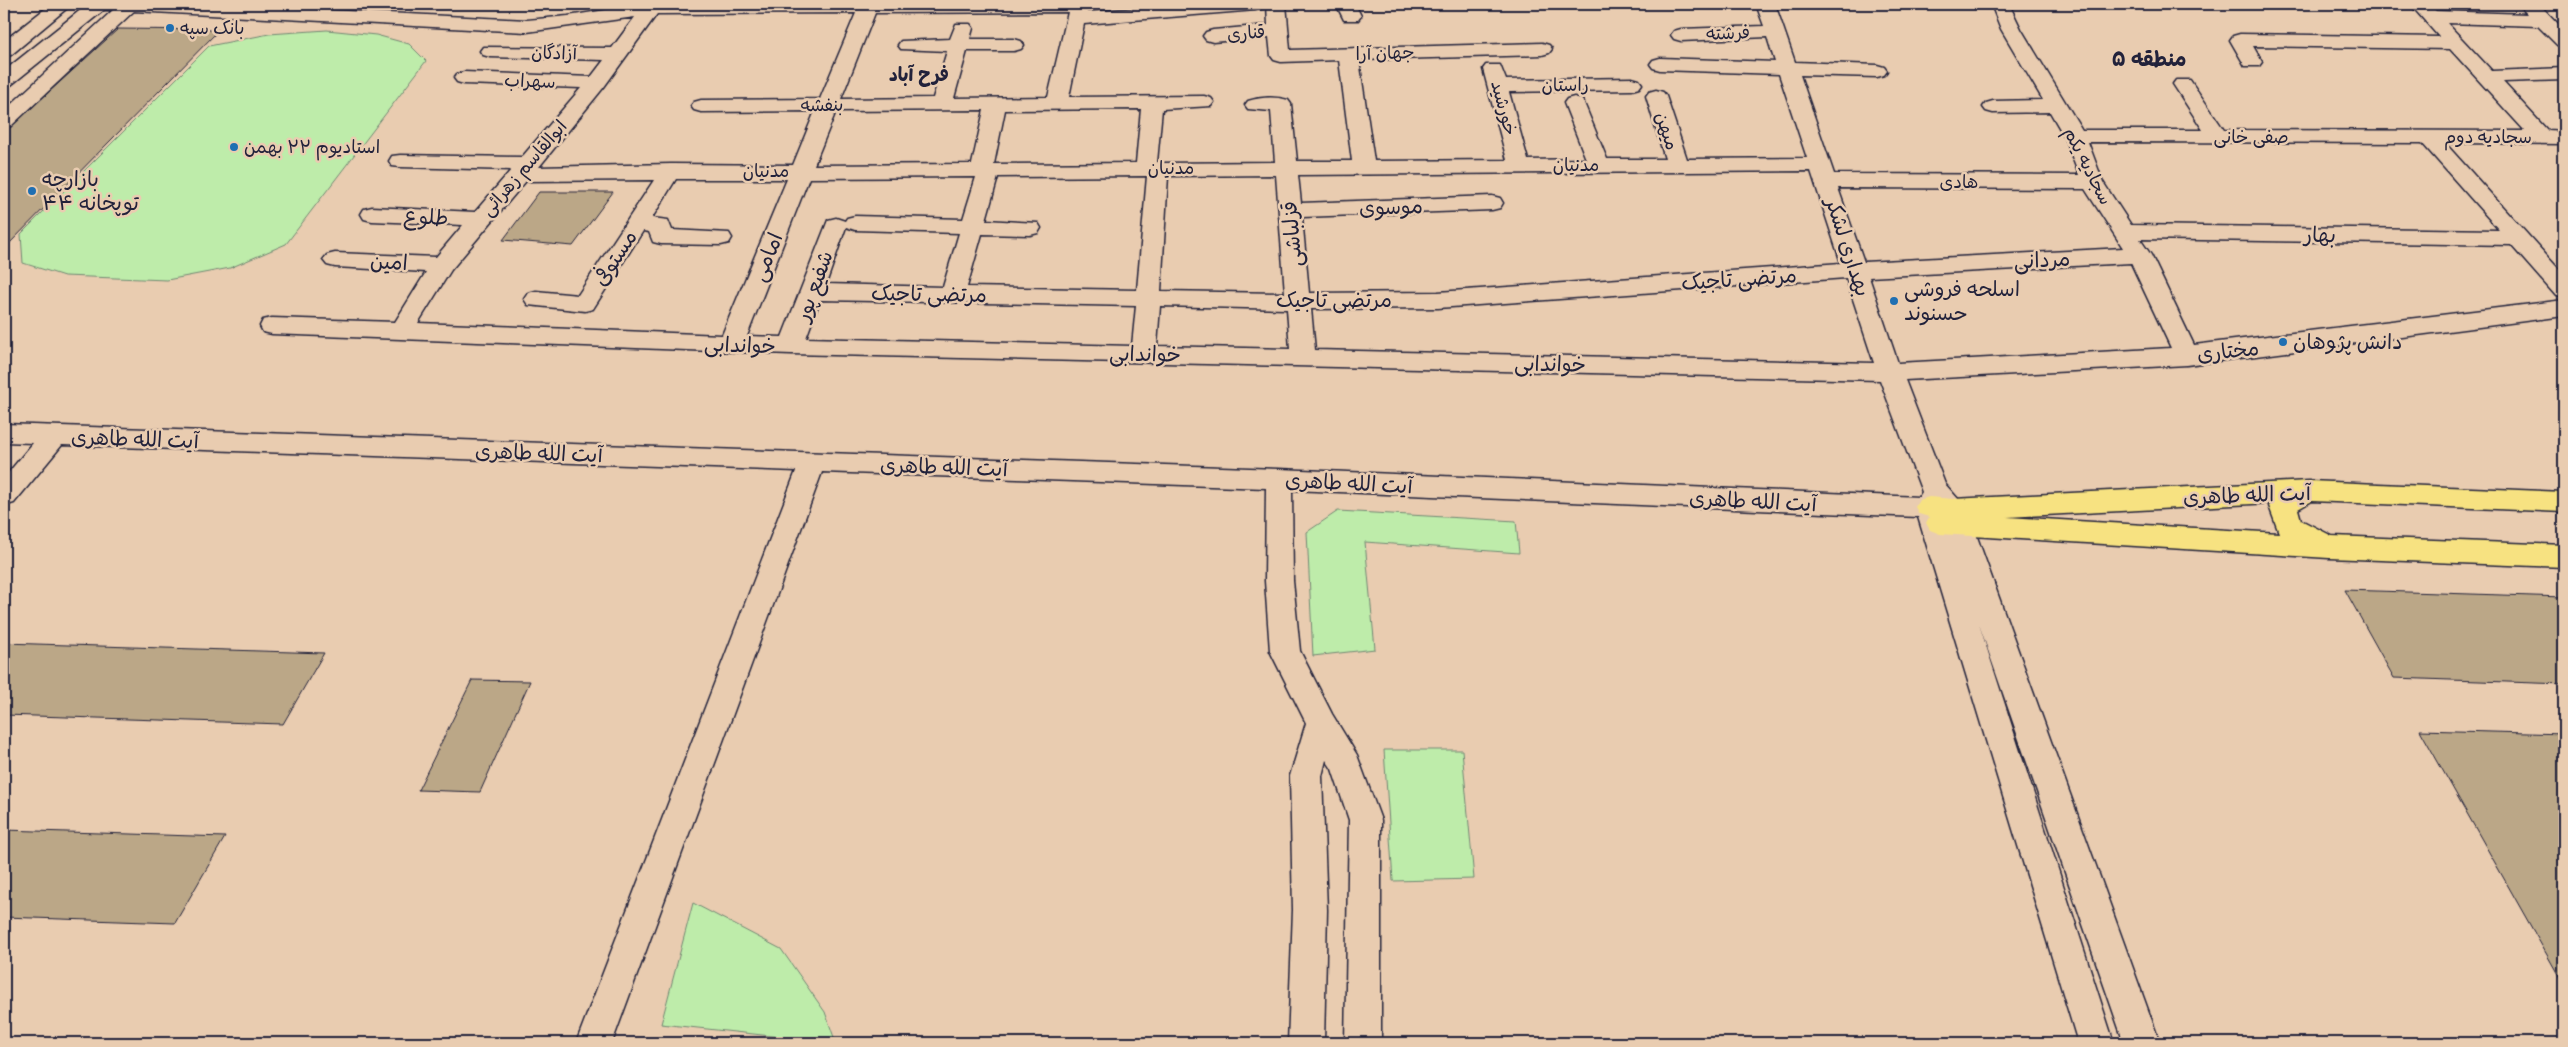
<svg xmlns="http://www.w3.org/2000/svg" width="2568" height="1047" font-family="Caveat,'Playpen Sans Arabic',sans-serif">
<rect width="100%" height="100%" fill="#e9ccb0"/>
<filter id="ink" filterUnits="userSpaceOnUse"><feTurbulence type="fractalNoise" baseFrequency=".02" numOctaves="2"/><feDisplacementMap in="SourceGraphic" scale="10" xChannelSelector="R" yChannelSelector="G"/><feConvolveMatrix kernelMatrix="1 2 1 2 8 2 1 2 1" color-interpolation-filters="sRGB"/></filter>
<g filter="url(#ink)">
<g fill="#beecaa" stroke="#708772">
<path d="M327,30l49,5 33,9 17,17 -140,183 -56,24 -63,12 -103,-4 -41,-13 -2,-29 188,-188 60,-12z"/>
<path d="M1338,511l178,10 3,32 -154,-11 10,107 -62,7 -6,-124z"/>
<path d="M1384,750h78l12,129 -81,2z"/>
<path d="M693,903l88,46 44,63 11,31 -175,-19z"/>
</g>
<g fill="#bba787" stroke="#22223b">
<path d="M118,29l101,1 -215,219v-116z"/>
<path d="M539,192h74l-40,54 -70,-6z"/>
<path d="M2345,590l219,7v87l-170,-6z"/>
<path d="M4,643l320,10 -41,71 -279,-9z"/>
<path d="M472,680l58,1 -50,111 -62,-2z"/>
<path d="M2420,730l144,4v251z"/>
<path d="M4,830l221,7 -50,86 -171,-6z"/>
</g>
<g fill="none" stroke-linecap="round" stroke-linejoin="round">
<defs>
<g id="minor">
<path d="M51,4h21l-61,51 -7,2v-16z"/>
<path d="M88,4h121l318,16 41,-4 75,-12h445l-1,8 103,-8h75l-2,4 -7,2 -172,14 -15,73 135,-1 7,2 3,4 -3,4 -49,3 -5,53 5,1 113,-1 -4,-51 -23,-2 -3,-4 3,-4c12,-4 28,-5 40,-1l3,4 6,57h55l-13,-101 -58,2 -7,-2 -3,-4 -2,-19 -56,5 -7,-2 -3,-4 3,-4 7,-2 55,-5 -1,-21h19l4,46 252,-7 7,2 3,4 -3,4 -7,2 -183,5 15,101 133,-1 -24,-91 3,-4h14l6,15 126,-2 7,2 3,4 -3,4 -7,2 -123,2 19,68 58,-1 -22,-56 3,-4 7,-2 7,2 3,4 23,56h58l-19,-63 3,-4 7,-2 7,2 3,4 21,63 120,-1 -28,-84 -119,-4 -7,-2 -3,-4 3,-4 7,-2 115,4 -8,-25 -86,4 -7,-2 -3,-4 3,-4 7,-2 83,-3 -8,-22h19l20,58 82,3 7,2 3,4 -3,4 -7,2 -77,-2 34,99 245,1 -15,-39 -14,-24 -57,1 -7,-2 -3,-4 3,-4 7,-2 50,-1 -42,-71 -10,-25h18l12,25 61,101h121l-30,-46 3,-4h14l34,50 301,1 -75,-82 -197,-3 9,16 -3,4h-14l-15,-26 3,-4 7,-2 199,3 -29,-33h19l7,7 91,3 -6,-7 3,-3h15l25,26v17l-7,-2 -19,-19 -91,-3 45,48 72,-3v12l-61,2 45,49 16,1v12l-119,-1 119,132v23l-8,-2 -45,-51 -371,-6 11,16 43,90 370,-45v16l-377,49 -282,15 40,104 22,25 193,534h-36l-145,-419 135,419h-36l-160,-526 -626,-27 1,91 7,70 32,63 25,41 24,65v223h-36l4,-223 -17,-51 -6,-9 -4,16 5,134 -3,133h-36l5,-133 -3,-134 16,-53 -36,-72 -5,-70 1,-93 -444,-16 -210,571h-36l220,-572 -734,-26 -48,58 -10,3v-28l29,-35 -29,-1v-18l1275,45 640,28 3,-5 -42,-112 -1089,-26 -519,-20 -9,-2 -3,-6 3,-6 9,-2 123,4 31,-50 -91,-5 -8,-2 -4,-5 4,-5 8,-2 101,4 27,-32 -91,-4 -8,-2 -3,-5 3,-5 8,-2 103,5 36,-42 -111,-3 -8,-1 -3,-5 3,-5 8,-1 122,2 59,-69 -117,-4 -7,-2 -3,-4 3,-4 7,-2 127,5 13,-17 -114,-3 -7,-2 -3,-4 3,-4 129,1 23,-31 -108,15 -393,-21 -123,115 -7,2v-17l109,-101h-9l-93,75 -7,2v-16zM1068,12l-20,85 -94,1 13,-47h47l7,-2 3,-4 -3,-4 -7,-2h-44l3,-11 -3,-4h-14l-6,15 -49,2 -3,4 3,4 46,2 -14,47 -92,1 34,-86zM856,13l-36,86 -119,1 -7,2 -3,4 3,4 7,2 114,-1 -22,54 -122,-1 -132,3 65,-80 53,-73zM1141,109l-5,54 -142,1 11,-54zM984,110l-12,54 -158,1 22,-54zM2088,142l334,1 77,87 -368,-5 -28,-43zM1811,171l30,92 -403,29 -129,1 -7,-76 190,-7 8,-2 3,-5 -3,-5 -8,-2 -191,7 -3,-28zM1276,175l9,118 -124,-2 7,-115zM1147,176l-10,114 -170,-3 15,-53 48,1 8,-2 3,-5 -3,-5 -52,-3 12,-43zM976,177l-13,42 -108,-3 -8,2 -2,3 -9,-3 -8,2 -46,117 -35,-1 62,-158zM676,179h111l-65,156 -304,-12 33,-53 75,-89 128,-1 -76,115 -42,-4 -8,2 -4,6 4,6 57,6 8,-2 50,-78 6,1 4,10 8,2 60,1 8,-2 3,-5 -3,-5 -57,-3 -4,-10 -16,-2zM1838,188l247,1 38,59 -259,14zM846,227l9,3 104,3 -16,54 -117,-3zM2131,263l40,85 -273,15 -29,-86zM1846,278l28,85 -559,-13 -4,-41 127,-1zM820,300l316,6 -4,40 -326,-8zM1160,306l127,3 3,40 -133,-3z"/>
<path d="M1336,4h19l6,12 -3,4h-14z"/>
</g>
<path id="major" d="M2309,481l255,11v20l-252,-11 -14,8 3,11 31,16 232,9v22l-235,-9 -389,-24 -10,-4 -4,-7 3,-6 -10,-3 -4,-7 4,-7 10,-3 24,2zM2271,503l-2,3 10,27 -272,-16z"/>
</defs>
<use href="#minor" stroke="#22223b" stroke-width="3"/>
<use href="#major" stroke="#22223b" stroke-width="3"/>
<use href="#minor" fill="#e9ccb0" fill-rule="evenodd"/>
<use href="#major" fill="#f7e281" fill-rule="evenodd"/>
</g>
</g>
<g fill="#1f6fb2" stroke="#e9ccb0" stroke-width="2">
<circle cx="170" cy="28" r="5"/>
<circle cx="234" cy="147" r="5"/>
<circle cx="32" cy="191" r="5"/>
<circle cx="1894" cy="301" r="5"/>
<circle cx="2283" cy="342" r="5"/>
</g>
<g text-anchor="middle" stroke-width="5" stroke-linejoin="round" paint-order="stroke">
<g font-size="18" fill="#22223b" stroke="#e9ccb0" text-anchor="start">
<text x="180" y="34">بانک سپه</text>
<text x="244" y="153">استادیوم ۲۲ بهمن</text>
</g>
<g font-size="18" fill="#22223b" stroke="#e9ccb0">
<text transform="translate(1246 33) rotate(-5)" y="6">قناری</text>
<text transform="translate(1728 33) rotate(-2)" y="6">فرشته</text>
<text transform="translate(554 53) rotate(1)" y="6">آزادگان</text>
<text transform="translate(1385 53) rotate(-2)" y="6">جهان آرا</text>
<text transform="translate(530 81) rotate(2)" y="6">سهراب</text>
<text transform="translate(1565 85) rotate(-1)" y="6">راستان</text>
<text transform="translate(822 105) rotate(-1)" y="6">بنفشه</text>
<text transform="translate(1504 108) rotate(75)" y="6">خورشید</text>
<text transform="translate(1667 131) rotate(72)" y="6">میهن</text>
<text x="2251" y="143">صفی خانی</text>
<text x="2488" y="143">سجادیه دوم</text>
<text x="1576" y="171">مدنیان</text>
<text transform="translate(2088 166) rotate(63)" y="6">سجادیه یکم</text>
<text transform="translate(524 168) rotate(-49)" y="6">ابوالقاسم زهرائی</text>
<text x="1171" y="174">مدنیان</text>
<text x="766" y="177">مدنیان</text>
<text x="1959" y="188">هادی</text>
</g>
<g font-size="19" font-weight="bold" fill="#22223b" stroke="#e9ccb0">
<text x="919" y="81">فرح آباد</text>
</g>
<g font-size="21" font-weight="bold" fill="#22223b" stroke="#e9ccb0">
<text x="2149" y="66">منطقه ۵</text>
</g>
<g font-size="21" fill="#22223b" stroke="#e9ccb0" text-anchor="start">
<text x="42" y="186">بازارچه<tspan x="42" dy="24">توپخانه ۴۴</tspan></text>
<text x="1904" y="296">اسلحه فروشی<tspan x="1904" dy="24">حسنوند</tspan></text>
<text x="2293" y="349">دانش پژوهان</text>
</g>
<g font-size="21" fill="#22223b" stroke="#e9ccb0">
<text transform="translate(1391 207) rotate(-2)" y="7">موسوی</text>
<text transform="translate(426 217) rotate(3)" y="7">طلوع</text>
<text transform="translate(1292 234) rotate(-95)" y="7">قزلباشی</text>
<text transform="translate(2320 235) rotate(1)" y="7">بهار</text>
<text transform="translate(1848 247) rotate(72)" y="7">بهداری لشکر</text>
<text transform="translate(767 257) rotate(-68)" y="7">امامی</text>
<text transform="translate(615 258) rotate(-57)" y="7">مستوفی</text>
<text transform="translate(2042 260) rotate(-3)" y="7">مردانی</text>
<text transform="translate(389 262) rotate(3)" y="7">امین</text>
<text transform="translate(1739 279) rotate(-4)" y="7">مرتضی تاجیک</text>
<text transform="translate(814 286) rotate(-70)" y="7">شفیع پور</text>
<text transform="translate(929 294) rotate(1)" y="7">مرتضی تاجیک</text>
<text x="1334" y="307">مرتضی تاجیک</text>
<text transform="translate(740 345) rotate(2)" y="7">خواندابی</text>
<text transform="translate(2228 351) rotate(-6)" y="7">مختاری</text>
<text transform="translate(1145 354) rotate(1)" y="7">خواندابی</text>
<text transform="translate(1550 364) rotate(1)" y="7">خواندابی</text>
<text transform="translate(135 439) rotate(2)" y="7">آیت الله طاهری</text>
<text transform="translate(539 453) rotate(2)" y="7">آیت الله طاهری</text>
<text transform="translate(944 467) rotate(2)" y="7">آیت الله طاهری</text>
<text transform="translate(1349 483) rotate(3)" y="7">آیت الله طاهری</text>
<text transform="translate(2247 495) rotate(-2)" y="7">آیت الله طاهری</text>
<text transform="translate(1753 501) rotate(3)" y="7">آیت الله طاهری</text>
</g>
</g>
<rect width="2568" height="1047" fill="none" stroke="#e9ccb0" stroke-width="20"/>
<rect x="10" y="10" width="2548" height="1027" fill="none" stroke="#22223b" stroke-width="2" filter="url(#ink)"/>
</svg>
